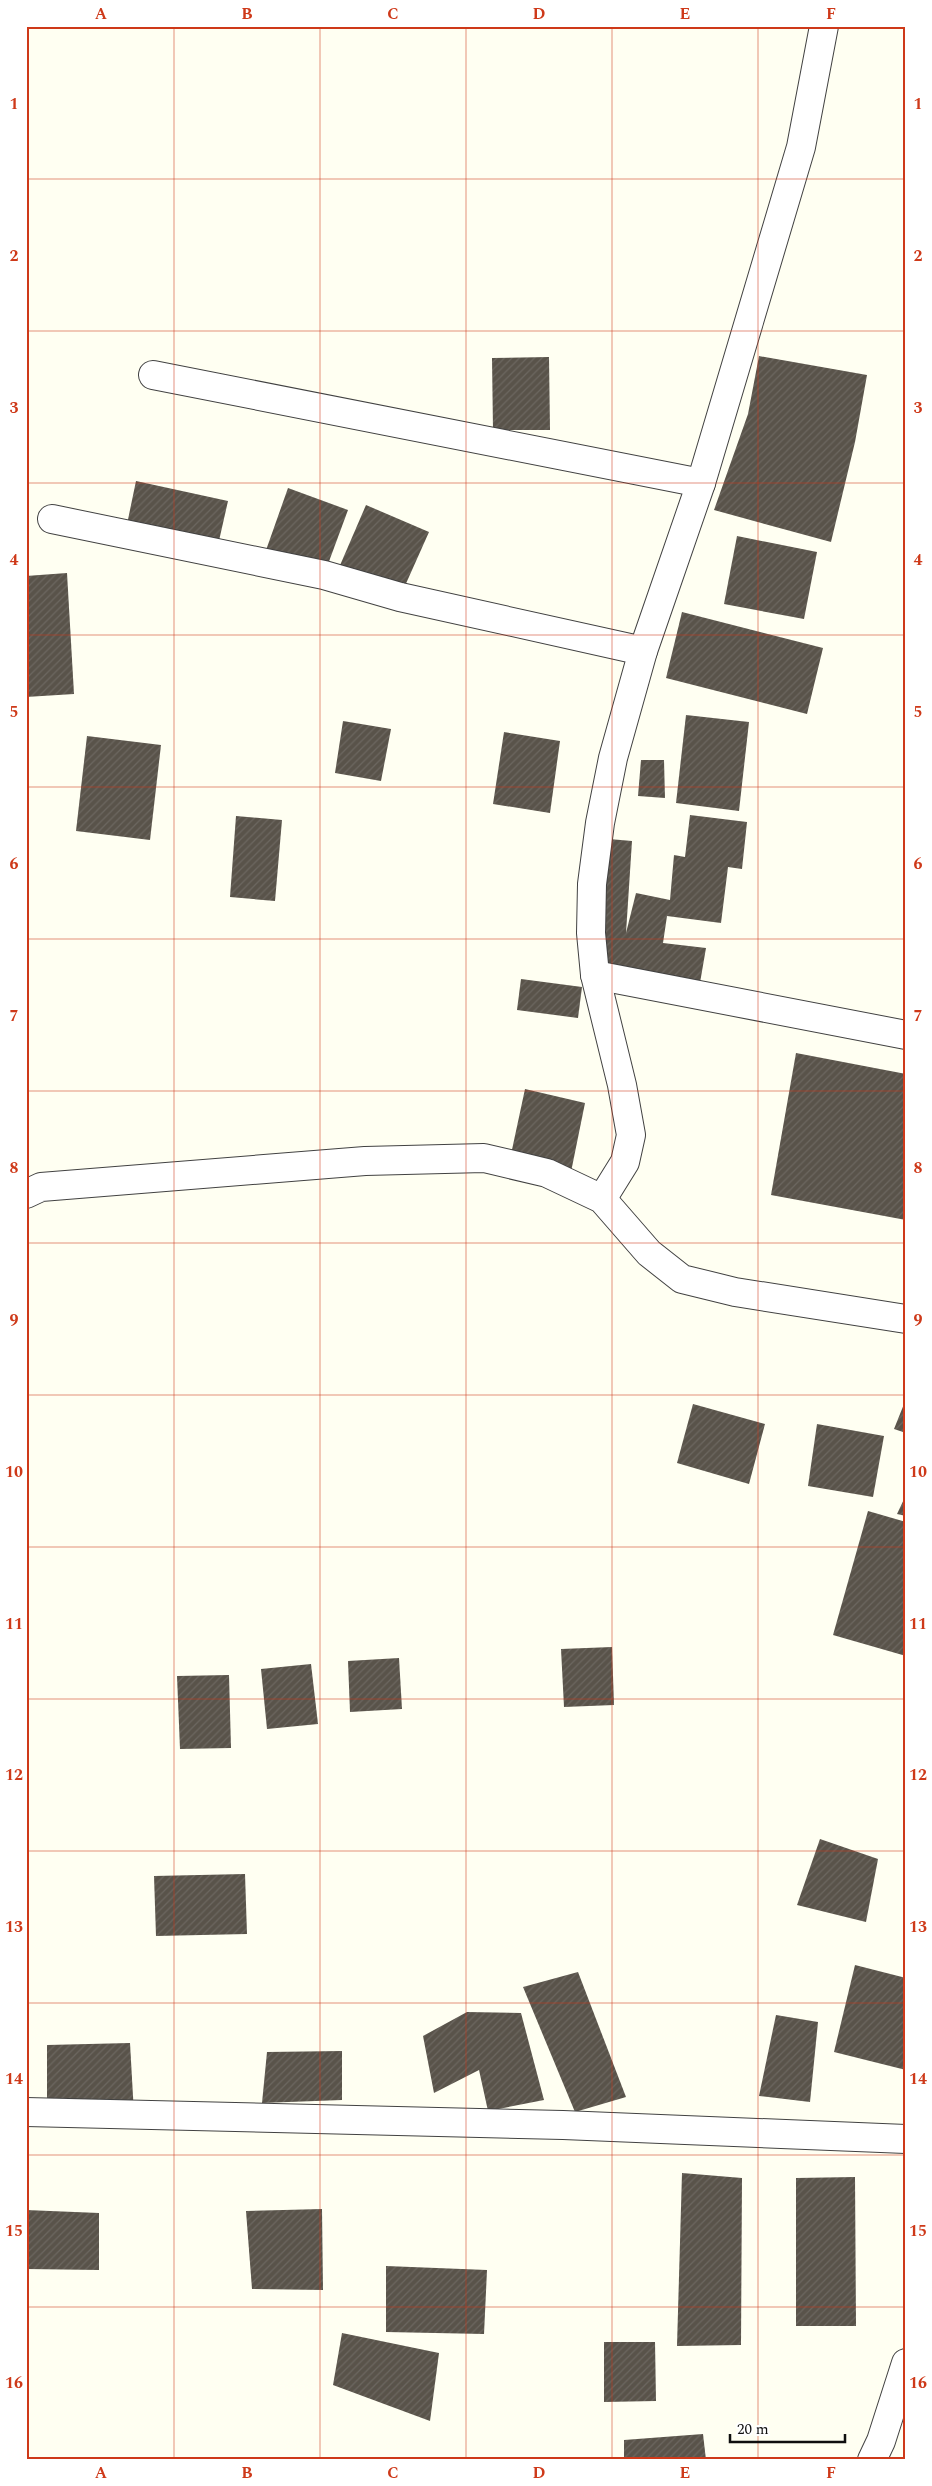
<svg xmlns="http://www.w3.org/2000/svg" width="932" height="2486" font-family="Spectral,serif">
<defs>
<pattern id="building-hatch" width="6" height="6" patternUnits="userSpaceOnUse" patternTransform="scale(1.25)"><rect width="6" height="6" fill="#59534a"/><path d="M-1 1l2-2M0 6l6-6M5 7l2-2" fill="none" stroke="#6c6760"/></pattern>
</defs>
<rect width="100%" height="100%" fill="#fffff2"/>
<g fill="url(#building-hatch)">
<path d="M759,356l108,19 -12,67 -24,100 -117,-32 34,-96z"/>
<path d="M549,357l1,73h-57l-1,-72z"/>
<path d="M136,481l92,20 -12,53 -91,-20z"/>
<path d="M288,488l60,22 -24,65 -59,-22z"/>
<path d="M366,505l63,27 -29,65 -62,-27z"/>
<path d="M737,536l80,16 -13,67 -80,-15z"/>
<path d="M67,573l7,121 -48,3v-121z"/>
<path d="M682,612l141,36 -16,66 -141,-36z"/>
<path d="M686,715l63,7 -10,89 -63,-8z"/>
<path d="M343,721l48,8 -10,52 -46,-8z"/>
<path d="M504,732l56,9 -10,72 -57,-9z"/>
<path d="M87,736l74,9 -11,95 -74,-9z"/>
<path d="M641,760h23l1,38 -27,-2z"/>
<path d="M690,815l57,7 -5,47 -14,-2 -7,56 -54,-7 -4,27 43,5 -10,58 -102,-17 9,-57 6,-93 23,2 -6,92 10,-40 34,7 4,-45 11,2z"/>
<path d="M236,816l46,4 -7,81 -45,-4z"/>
<path d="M521,979l61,8 -4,31 -61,-8z"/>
<path d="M796,1053l110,21v146l-135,-25z"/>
<path d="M525,1089l60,14 -14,69 -61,-13z"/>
<path d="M906,1399v34l-12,-4z"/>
<path d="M693,1404l72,20 -16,60 -72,-21z"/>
<path d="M817,1424l67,12 -11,61 -65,-11z"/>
<path d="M906,1495v21l-9,-2z"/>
<path d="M868,1511l38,11v134l-73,-21z"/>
<path d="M612,1647l2,58 -50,2 -3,-58z"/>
<path d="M399,1658l3,51 -52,3 -2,-51z"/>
<path d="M311,1664l7,60 -51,5 -6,-60z"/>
<path d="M229,1675l2,73 -51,1 -3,-73z"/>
<path d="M820,1839l58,20 -12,63 -69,-17z"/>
<path d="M245,1874l2,60 -91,2 -2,-60z"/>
<path d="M855,1965l51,13v92l-72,-18z"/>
<path d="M578,1972l48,125 -51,15 -52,-125z"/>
<path d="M467,2012l54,1 23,87 -56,11 -9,-41 -45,23 -11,-57z"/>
<path d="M776,2015l42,7 -8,80 -51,-6z"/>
<path d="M130,2043l4,71 -87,-2v-67z"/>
<path d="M342,2051v49l-80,3 5,-51z"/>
<path d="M682,2173l60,5 -1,167 -64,1z"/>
<path d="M855,2177l1,149h-60v-148z"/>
<path d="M322,2209l1,81 -71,-1 -6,-78z"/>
<path d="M26,2210l73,3v57l-73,-1z"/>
<path d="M386,2266l101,4 -3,64 -98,-2z"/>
<path d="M342,2333l97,20 -9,68 -97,-36z"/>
<path d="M604,2342h51l1,59 -52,1z"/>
<path d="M703,2434l3,26h-82v-20z"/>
</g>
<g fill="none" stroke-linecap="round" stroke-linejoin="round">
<defs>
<g id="minor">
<path d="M153,375l548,108"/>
<path d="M52,519l272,56 76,22 243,54"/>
<path d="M595,975l311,60"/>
<path d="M26,1194l15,-7 324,-26 119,-3 63,15 55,26 47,54 33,26 53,13 171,27"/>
<path d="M602,1199l23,-37 6,-27 -9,-50 -27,-110 -4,-42 1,-49 8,-61 13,-65 30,-107 58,-168 100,-336 23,-121"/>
<path d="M26,2112l537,13 343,14"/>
<path d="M872,2460l9,-19 25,-78"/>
</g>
</defs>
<use href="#minor" stroke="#424242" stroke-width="30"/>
<use href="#minor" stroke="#fff" stroke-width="28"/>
</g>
<path fill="none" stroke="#ce3919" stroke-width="1" stroke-opacity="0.55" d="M174,26v2434M320,26v2434M466,26v2434M612,26v2434M758,26v2434M26,179h880M26,331h880M26,483h880M26,635h880M26,787h880M26,939h880M26,1091h880M26,1243h880M26,1395h880M26,1547h880M26,1699h880M26,1851h880M26,2003h880M26,2155h880M26,2307h880"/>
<rect width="932" height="2486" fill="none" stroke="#ffffff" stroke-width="55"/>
<path d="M730 2434v8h115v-8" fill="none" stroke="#0f0f0f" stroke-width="2.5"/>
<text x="737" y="2434" font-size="15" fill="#0f0f0f" stroke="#ffffff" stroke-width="4" paint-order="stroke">20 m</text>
<rect x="28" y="28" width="876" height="2430" fill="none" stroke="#ce3919" stroke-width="2"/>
<g font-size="16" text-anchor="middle" font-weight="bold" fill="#ce3919">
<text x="101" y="19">A</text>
<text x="247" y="19">B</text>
<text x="393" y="19">C</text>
<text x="539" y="19">D</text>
<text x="685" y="19">E</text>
<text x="831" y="19">F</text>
<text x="14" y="109">1</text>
<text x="918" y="109">1</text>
<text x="14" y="261">2</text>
<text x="918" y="261">2</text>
<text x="14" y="413">3</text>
<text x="918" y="413">3</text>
<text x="14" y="565">4</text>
<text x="918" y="565">4</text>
<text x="14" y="717">5</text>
<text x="918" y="717">5</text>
<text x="14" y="869">6</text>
<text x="918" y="869">6</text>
<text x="14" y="1021">7</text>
<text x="918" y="1021">7</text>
<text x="14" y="1173">8</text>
<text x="918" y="1173">8</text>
<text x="14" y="1325">9</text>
<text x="918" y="1325">9</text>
<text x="14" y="1477">10</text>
<text x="918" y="1477">10</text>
<text x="14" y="1629">11</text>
<text x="918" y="1629">11</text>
<text x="14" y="1780">12</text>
<text x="918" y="1780">12</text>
<text x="14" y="1932">13</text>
<text x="918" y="1932">13</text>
<text x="14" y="2084">14</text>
<text x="918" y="2084">14</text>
<text x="14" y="2236">15</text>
<text x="918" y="2236">15</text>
<text x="14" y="2388">16</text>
<text x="918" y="2388">16</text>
<text x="101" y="2478">A</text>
<text x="247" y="2478">B</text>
<text x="393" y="2478">C</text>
<text x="539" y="2478">D</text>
<text x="685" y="2478">E</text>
<text x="831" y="2478">F</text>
</g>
</svg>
